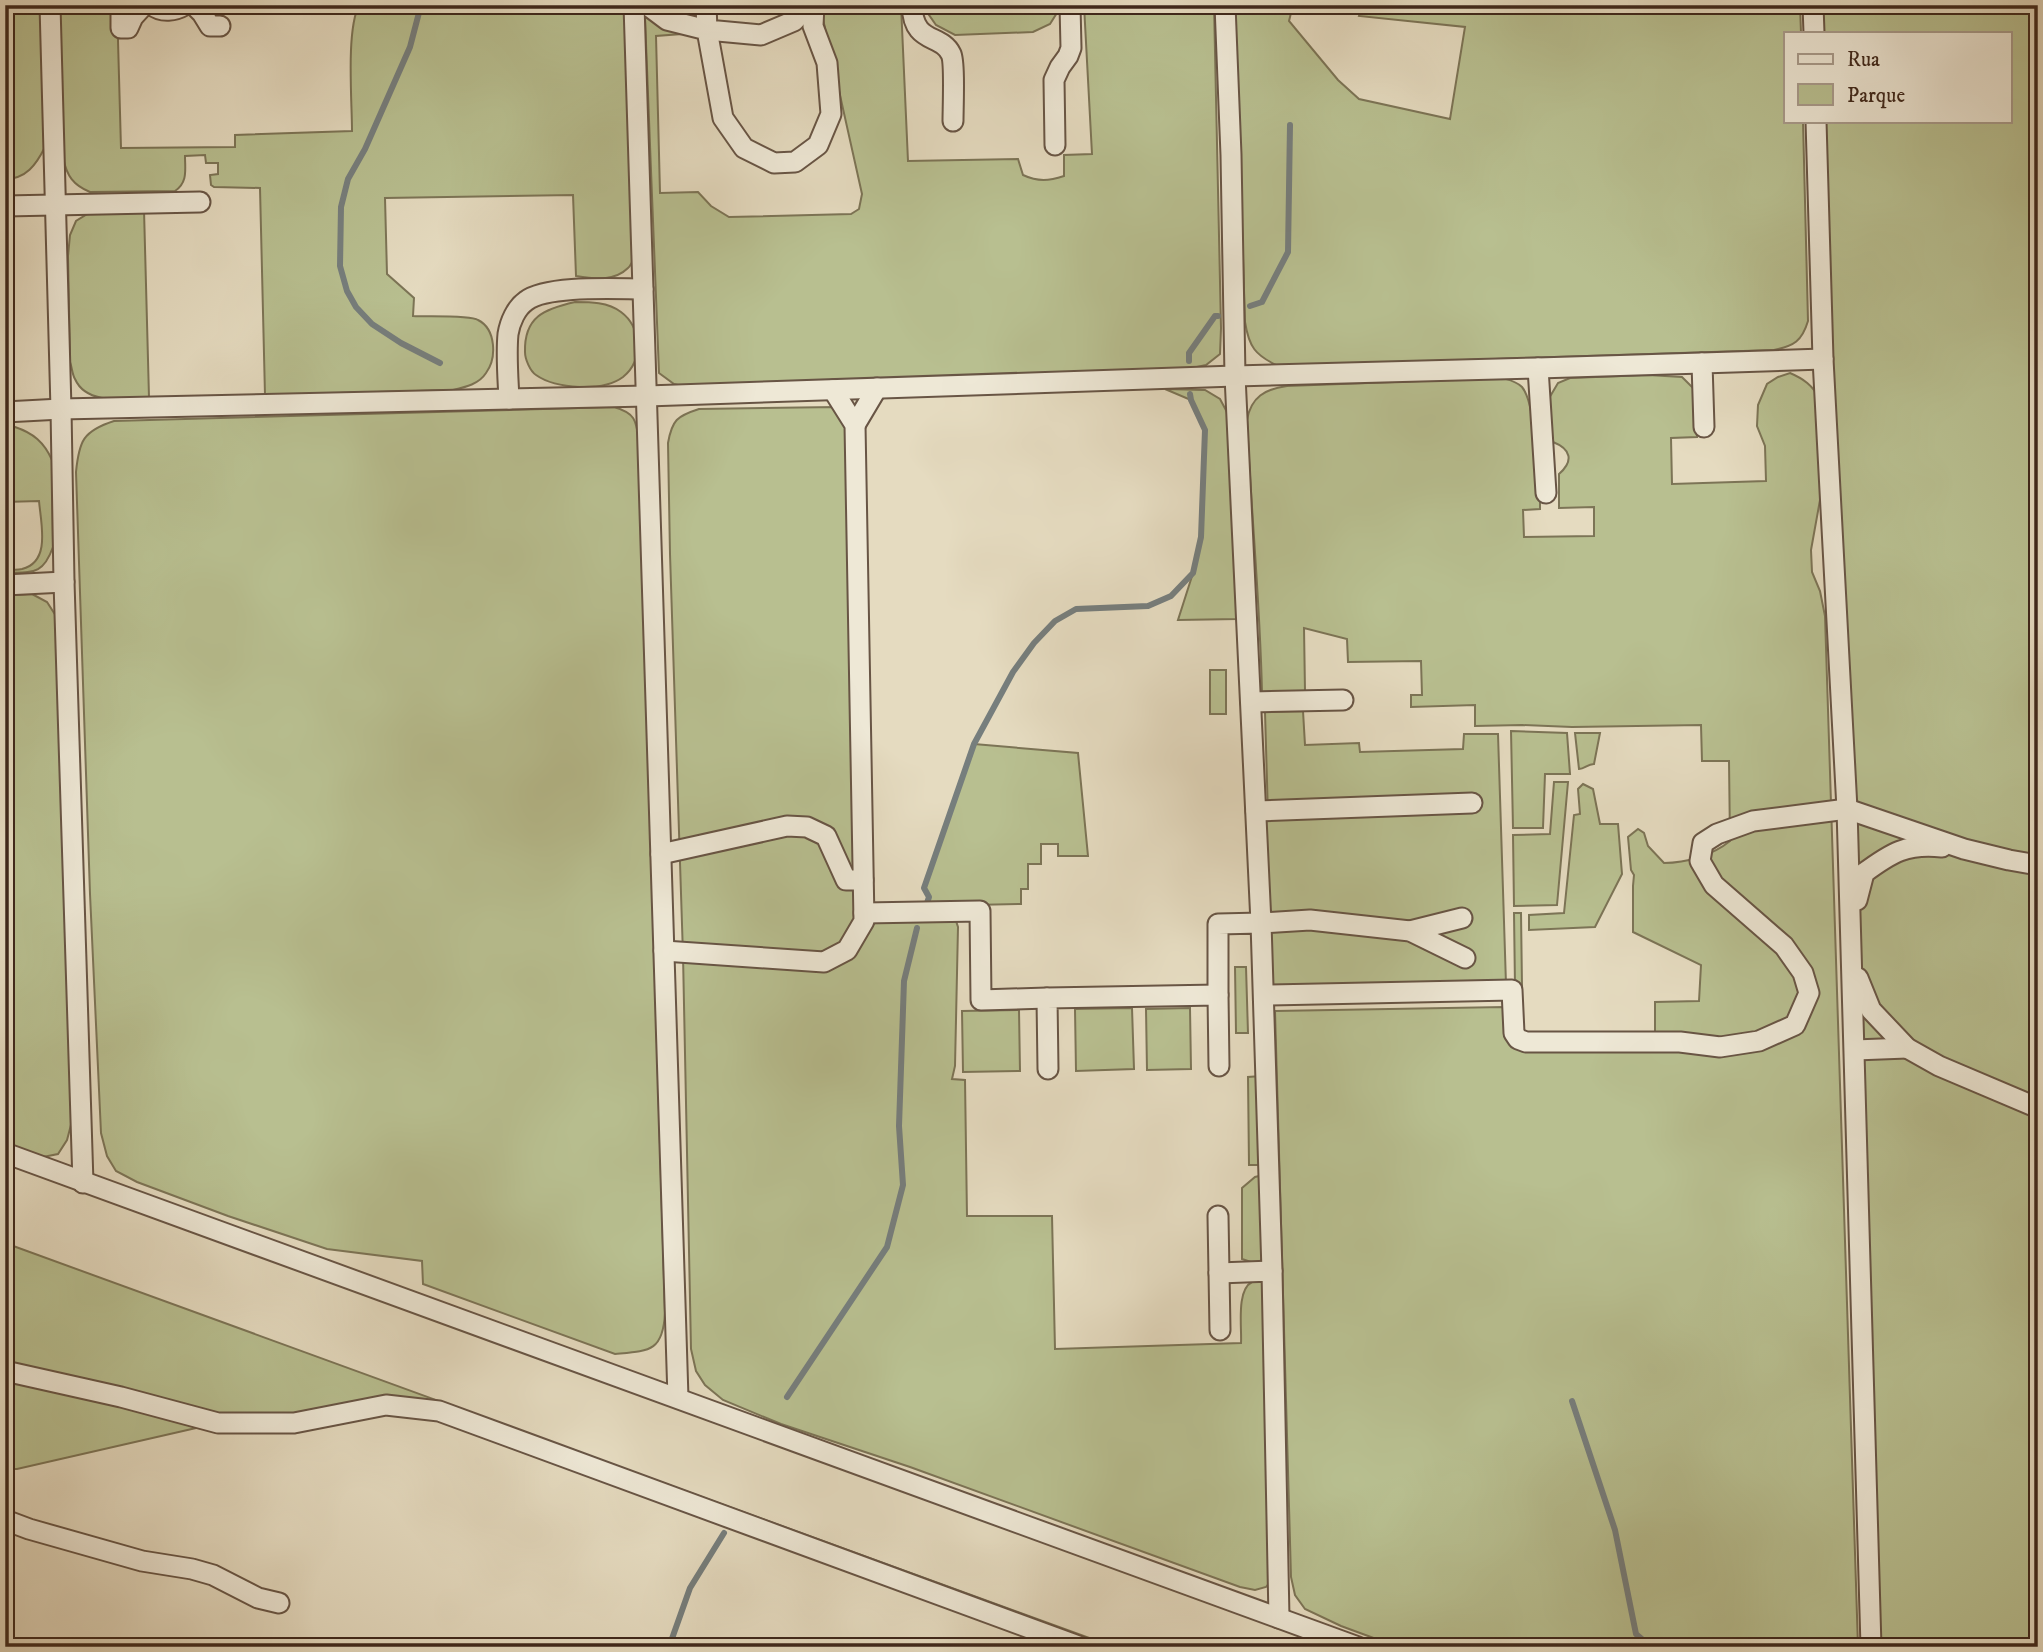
<svg xmlns="http://www.w3.org/2000/svg" width="2043" height="1652" font-family="'IM FELL DW Pica',serif">
<rect width="100%" height="100%" fill="#e5dbc0"/>
<filter id="stains"><feTurbulence type="fractalNoise" baseFrequency=".00286" numOctaves="4"/><feColorMatrix values="0 0 0 0 .2 0 0 0 0 .09 0 0 0 0 .02 0 0 0 .5 -.17"/></filter>
<radialGradient id="worn" r=".72"><stop offset=".6" stop-color="#630" stop-opacity="0"/><stop offset="1" stop-color="#630" stop-opacity=".3"/></radialGradient>
<g fill="#b8bf90" stroke="#7c7456" stroke-width="2">
<path d="M5,5h36l4,142c-9,18 -19,32 -40,32z"/>
<path d="M62,5h55l4,143 114,-1v-12l117,-4c0,-31 -6,-100 7,-126h267l10,247c-2,5 -4,13 -8,16 -14,14 -35,11 -52,8l-3,-81 -188,3 2,76 27,24 -1,18c13,1 57,-1 65,4 18,9 19,38 8,53 -7,11 -20,14 -33,17l-188,5 -5,-207 -46,-1 -3,-2 -1,-10 8,-1v-11h-12l-1,-8 -20,1c0,14 3,26 -10,35l-85,1c-17,-7 -23,-16 -27,-34l-4,-140z"/>
<path d="M648,5h48l2,7 -16,22 -26,2 4,157 38,-1 13,14 18,11 122,-3 8,-5 3,-15 -39,-175v-14h78l7,156 110,-2 5,16c15,7 26,6 41,1v-21l28,-1 -8,-149h130l7,323 -1,26 -14,11 -23,5 -493,18 -16,-4 -15,-11 -14,-355z"/>
<path d="M926,5h133l1,3 -10,16 -17,8 -78,3 -19,-10 -9,-13z"/>
<path d="M1235,5h58l-4,16 49,59 21,19 91,20 15,-92 -106,-11 4,-11h437l1,28h-15v88h17l5,200c-6,20 -14,25 -34,29l-496,16c-23,-11 -29,-19 -33,-44z"/>
<path d="M1813,5h225v1642h-167l-55,-1526h194v-88h-196z"/>
<path d="M144,210l5,187c-24,1 -62,9 -74,-18 -3,-5 -3,-12 -5,-17l-2,-106 2,-21 6,-14 13,-8z"/>
<path d="M575,302c15,0 33,0 46,10 20,15 23,48 2,65 -20,15 -67,12 -87,-2 -6,-4 -11,-16 -11,-23 -1,-35 19,-43 50,-50z"/>
<path d="M1790,373c14,6 22,12 30,26v101l-9,50 1,22 8,19 5,25 33,1031h-460l-57,-21 -36,-17 -10,-14 -4,-18 -16,-566 229,-4v29l151,-3v-31l44,-1 2,-36 -68,-33v-46l1,-11 -3,-5 -3,-33 10,-8 6,4 4,13 16,17c22,0 49,-8 66,-22l-1,-80h-27l-1,-36 -129,2 -50,-2 -47,1v-21l-64,2v-12h11l-1,-34 -73,1 -1,-23 -43,-11 1,63 -43,1c-2,-91 -11,-181 -15,-272 4,-23 18,-31 40,-34l215,-8c7,2 14,3 20,9 14,17 16,89 18,113v9l-17,1 1,27 70,-1v-29l-35,1v-34c15,-13 12,-25 -6,-32l-5,-13v-29l10,-17 12,-5 78,-3 34,2 11,11 4,49 -26,1 1,46 94,-3 -1,-35 -8,-20 1,-21 9,-21 11,-7z"/>
<path d="M1165,389l40,1 15,9 8,15 9,205 -59,1 15,-47 8,-36 4,-107 -14,-30z"/>
<path d="M614,407c21,6 22,13 25,33l26,873c-2,39 -16,38 -50,41l-192,-70 -1,-23 -95,-12 -99,-33 -91,-34 -21,-11 -9,-15 -6,-23 -11,-239 -14,-422c3,-31 7,-41 38,-51z"/>
<path d="M837,407l10,18 16,126 11,367 82,3 2,6 -3,139 -3,13 13,1 2,136h85l3,133 186,-6c1,-15 -5,-53 11,-61 1,-1 10,-2 12,-2l8,299 -6,8 -11,3 -15,-3 -330,-120 -129,-43 -58,-24 -18,-15 -9,-14 -5,-22 -8,-394 -13,-401 -2,-111c4,-23 9,-27 31,-34z"/>
<path d="M15,427c18,6 29,15 37,33l1,87c-10,28 -20,25 -47,26l-1,-3c5,0 12,0 17,-1 29,-7 19,-45 17,-68l-34,1v-74z"/>
<path d="M32,594l15,8 9,14 16,505 -5,19 -9,14 -15,3 -38,-13v-542l10,-7z"/>
<rect x="1210" y="670" width="16" height="44"/>
<path d="M1303,711l2,34 54,-2 1,9 103,-3 1,-15h34l8,250 -235,5 -8,-173h5l-3,-104z"/>
<path d="M1511,731l56,2 3,41h-25l-2,54h-30z"/>
<path d="M1575,733h25l-6,31c-7,0 -9,5 -15,5z"/>
<path d="M974,744l104,9 10,103h-30v-12h-17v20h-13v25h-7v15l-95,2 3,-9 -5,-9z"/>
<path d="M1554,782h14l-11,123 -43,1 -1,-71 37,-1z"/>
<path d="M1583,784l10,5 7,35h18l4,50 -27,53 -66,3v-15l35,-2 10,-98 6,-1 -2,-25z"/>
<path d="M1514,913h7l1,73h-7z"/>
<path d="M1235,967h11l2,66h-12z"/>
<path d="M1132,1008l2,61 -58,2 -1,-62z"/>
<path d="M1190,1008l1,61 -44,1 -1,-61z"/>
<path d="M1019,1010l1,61 -57,1 -1,-61z"/>
<path d="M1261,1076l2,89h-14l-1,-88z"/>
<path d="M1263,1175l1,83 -7,6 -15,-5v-71l13,-11z"/>
<path d="M5,1243l1109,404h-33l-642,-236 -221,12 -201,46h-12z"/>
</g>
<g fill="none" stroke-linecap="round" stroke-linejoin="round">
<g stroke="#767e7d" stroke-width="6">
<path d="M421,5l-11,42 -45,102 -17,30 -7,28 -1,59 7,25 9,16 16,17 29,19 39,20"/>
<path d="M1250,306l12,-4 26,-50 2,-127"/>
<path d="M1189,361v-8l26,-37h3"/>
<path d="M926,906l3,-9 -5,-9 50,-144 39,-72 21,-29 21,-22 21,-12 72,-3 23,-10 22,-23 8,-36 4,-107 -14,-30 -1,-6"/>
<path d="M787,1397l100,-150 16,-62 -4,-59 5,-145 13,-53"/>
<path d="M1572,1401l43,129 21,104 15,13"/>
<path d="M669,1647l21,-59 34,-55"/>
</g>
<defs>
<g id="minor">
<path d="M50,5l11,404 3,173 19,601"/>
<path d="M121,5v23h7l5,-11 11,-12"/>
<path d="M152,5c10,8 23,6 33,0"/>
<path d="M194,5l8,8 8,13h10"/>
<path d="M634,5l44,1393"/>
<path d="M647,5l20,15 40,10 16,88 21,30 30,15 21,-1 23,-17 13,-31 -4,-51 -14,-37 1,-21"/>
<path d="M706,5l1,25 54,5 33,-14 15,-16"/>
<path d="M912,5c1,40 29,28 39,49 4,8 2,55 2,67"/>
<path d="M1225,5l6,150 4,221 26,547 49,-3 100,11 55,27"/>
<path d="M1813,5l1,28"/>
<path d="M1816,121l7,238 24,450 24,838"/>
<path d="M1055,145l-1,-65 6,-13 8,-11 3,-8 -1,-43"/>
<path d="M5,206l195,-4"/>
<path d="M1538,368l164,-5"/>
<path d="M509,399c-1,-21 -3,-44 -1,-65 2,-12 8,-26 18,-33 21,-16 90,-12 117,-12"/>
<path d="M5,412l56,-3 586,-13 588,-20 303,-8 8,125"/>
<path d="M855,425l22,-37"/>
<path d="M1704,427l-2,-64 121,-4"/>
<path d="M5,585l59,-3"/>
<path d="M1251,702l92,-2"/>
<path d="M1256,811l216,-8"/>
<path d="M661,854l126,-28 20,1 19,9 20,44h17"/>
<path d="M1857,900l7,-27c27,-20 43,-30 78,-26"/>
<path d="M864,913l116,-2 1,89 66,-2"/>
<path d="M1410,931l52,-13"/>
<path d="M664,951l160,11 23,-12 17,-29 -9,-496 -22,-35"/>
<path d="M1858,978l13,32 36,38 32,18 99,42"/>
<path d="M1218,995v-71l43,-1 11,348"/>
<path d="M1264,995l248,-5 2,43 4,6 8,3h154l40,5 39,-6 36,-16 14,-32 -6,-20 -19,-27 -70,-61 -14,-24 3,-18 14,-9 36,-13 94,-12 117,40 45,11 29,5"/>
<path d="M1855,1050l52,-2"/>
<path d="M1048,1069l-1,-71 171,-3 1,71"/>
<path d="M5,1153l1353,494"/>
<path d="M1218,1216l2,114"/>
<path d="M1219,1273l53,-2 7,347"/>
<path d="M5,1371l116,26 97,26h76l92,-18 53,6 642,236"/>
<path d="M5,1520l24,9 113,32 50,8 21,6 45,23 21,5"/>
</g>
</defs>
<use href="#minor" stroke="#685545" stroke-width="23"/>
<use href="#minor" stroke="#eee8d6" stroke-width="19"/>
</g>
<rect width="2043" height="1652" fill="none" stroke="#e5dbc0" stroke-width="28"/>
<rect x="7" y="7" width="2029" height="1638" fill="none" stroke="#3f281c" stroke-width="3.5"/>
<rect x="14" y="14" width="2015" height="1624" fill="none" stroke="#3f281c" stroke-width="2"/>
<rect x="1784" y="32" width="228" height="91" fill="#eee8d6" stroke="#a89b8c" stroke-width="2"/>
<rect x="1798" y="54" width="35" height="10" fill="#eee8d6" stroke="#a89b8c" stroke-width="2"/>
<text x="1847" y="66" font-size="21" fill="#3f281c">Rua</text>
<rect x="1798" y="84" width="35" height="21" fill="#b8bf90" stroke="#a89b8c" stroke-width="2"/>
<text x="1847" y="102" font-size="21" fill="#3f281c">Parque</text>
<rect width="100%" height="100%" filter="url(#stains)"/>
<rect width="100%" height="100%" fill="url(#worn)"/>
</svg>
